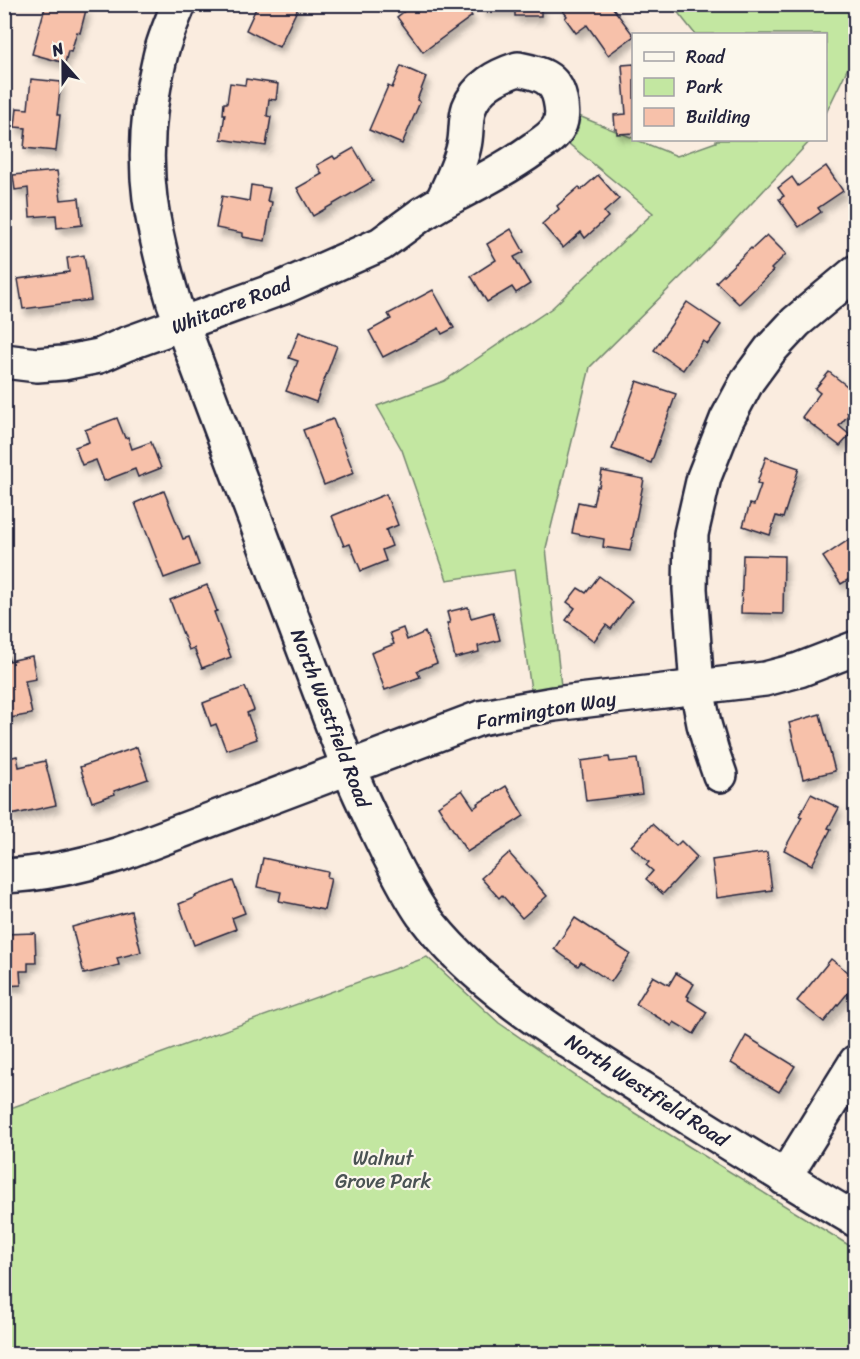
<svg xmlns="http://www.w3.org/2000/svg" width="860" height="1359" font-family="Sriracha,sans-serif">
<defs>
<filter id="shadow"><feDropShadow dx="3.5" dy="6" stdDeviation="3" flood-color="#0004"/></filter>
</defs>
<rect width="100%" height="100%" fill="#faecdf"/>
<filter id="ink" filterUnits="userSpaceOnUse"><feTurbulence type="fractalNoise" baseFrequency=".0167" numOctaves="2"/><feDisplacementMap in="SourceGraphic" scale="12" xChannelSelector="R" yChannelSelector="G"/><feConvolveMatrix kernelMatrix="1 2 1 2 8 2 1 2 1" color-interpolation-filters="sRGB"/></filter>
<g filter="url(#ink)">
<g fill="#c3e7a1" stroke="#72846e" stroke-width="1.5">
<path d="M674,5h181v48l-29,60v-79h-131l-23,-29z"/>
<path d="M574,114l59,24 1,2h3l40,16 39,-14v-2h95l-104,111 -117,116 -44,181 15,138 -30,4 -17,-120 -67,10 -45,-130 -25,-44 67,-25 108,-73 101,-95 -90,-74z"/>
<path d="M427,957l72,66 87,60 269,166v105h-850v-244z"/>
</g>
<g fill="#f7c1aa" stroke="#22223b" stroke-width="1.5" filter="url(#shadow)">
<path d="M46,4h18l22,6 -6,23 -3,-1 -6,20 -3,-1 -3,12 -33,-9z"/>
<path d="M258,4h42l-21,43 -33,-17z"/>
<path d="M414,4h49l9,12 -49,36 -26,-35z"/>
<path d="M482,4h59v12h-26v-6h-33z"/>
<path d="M566,4h44l24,32 -26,19 -21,-30 -11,8 -11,-15 2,-2 -6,-8z"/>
<path d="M634,64v69l-17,1v-5h-2l-1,-14 12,-1 -4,-49z"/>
<path d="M401,66l25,11 -9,23 3,2 -18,42 -33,-14 19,-44 4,2z"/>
<path d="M31,79l30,3 -4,33h3l-4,36 -32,-3 2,-20 -11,-1 2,-19 11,1z"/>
<path d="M246,79l32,5 -2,16 -7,-1 -2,17 4,1 -5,29 -45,-7 4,-25h-2l1,-11h3l3,-20 15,2z"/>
<path d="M354,148l19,33 -60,35 -16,-28 25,-14 -5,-9 16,-9 2,3z"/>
<path d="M826,166l17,25 -25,17 3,4 -22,15 -20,-28 5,-3 -6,-8 14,-11 6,9z"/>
<path d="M57,171l4,29 18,-2 3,27 -25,3 -1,-13 -26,2 -2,-29 -13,2 -2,-15z"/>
<path d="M598,175l21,24 -15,13 4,5 -23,21 -4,-6 -18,16 -21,-24 17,-15 -2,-3 22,-19 2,3z"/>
<path d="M251,185l19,3 -3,13 5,1 -7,39 -22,-4v-4l-27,-5 6,-32 27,5z"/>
<path d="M511,229l13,23 -10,5 16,27 -14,9 -4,-6 -25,15 -16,-26 25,-16 -9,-16z"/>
<path d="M767,235l19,19 -15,15 2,2 -34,33 -23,-22 35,-34 1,1z"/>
<path d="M84,255l7,45 -68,9 -5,-30 51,-7 -2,-14z"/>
<path d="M433,290l21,38 -12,6 -3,-6 -56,29 -14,-26 22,-12 -3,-5z"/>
<path d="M687,302l34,23 -13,19 -5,-3 -20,29 -29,-20z"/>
<path d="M299,332l38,14 -21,56 -30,-11 12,-30 -9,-3z"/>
<path d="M829,372l27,21v8l-9,11 2,2 -10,12 11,9 -10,11 -38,-29 18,-24 -5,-4z"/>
<path d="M637,381l39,13 -25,69 -39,-14z"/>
<path d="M117,418l8,20 3,-1 4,12 19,-7 10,26 -23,9 -3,-8 -31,12 -8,-21 -14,5 -7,-18 14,-5 -4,-12z"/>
<path d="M333,419l21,54 -30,12 -21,-55z"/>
<path d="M766,457l33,11 -16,50 -7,-2 -6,19 -27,-9 7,-22 4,1 7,-20 -4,-2z"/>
<path d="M602,471l42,8 -14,72 -27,-4 1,-8 -32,-6 6,-31 15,3 4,-19 2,1z"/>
<path d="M164,491l19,48 6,-2 10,28 -35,13 -29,-75z"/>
<path d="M386,494l12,31 -12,5 6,16 -10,4 4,11 -25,10 -11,-27 -6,2 -12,-30z"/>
<path d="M856,535v40l-15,9 -18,-27z"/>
<path d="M743,555l41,1 -1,58 -42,-1z"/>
<path d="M599,576l33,25 -21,28 -5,-4 -12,16 -28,-21 9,-12 -8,-6 11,-14 8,5z"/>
<path d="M207,585l10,26 -3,1 17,45 -29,11 -8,-20 -5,2 -19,-50z"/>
<path d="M468,607l3,11 22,-6 7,28 -22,6 1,6 -24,6 -8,-35h3l-3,-11z"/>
<path d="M403,628l4,12 18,-8 12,31 -20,8 3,6 -35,13 -14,-37 23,-9 -4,-11z"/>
<path d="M4,653h3l2,8 23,-5 4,23 -11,2 7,33 -28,5z"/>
<path d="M245,687l9,23 -7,3 10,26 -31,11 -10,-26 -5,2 -8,-23z"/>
<path d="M820,714l15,57 -32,8 -14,-56z"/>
<path d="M137,747l11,32 -34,12 1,3 -23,8 -12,-35z"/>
<path d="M17,756l2,11 26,-6 11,44 -45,10 -7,-27v-29z"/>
<path d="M609,757l1,5 27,-3 5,35 -56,7 -5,-40z"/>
<path d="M506,786l18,30 -57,36 -29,-46 24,-16 12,18 4,-3 -1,-1z"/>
<path d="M811,794l28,14 -11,20 3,1 -19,36 -28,-15 18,-33 -3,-1z"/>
<path d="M652,824l24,22 5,-5 16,16 -34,37 -17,-15 7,-8 -7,-6 3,-3 -18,-16z"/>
<path d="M767,852l5,38 -55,8 -5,-38z"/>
<path d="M509,853l38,43 -25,22 -20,-23 -3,3 -18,-20z"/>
<path d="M263,858l65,14 -1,5 4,1 -7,32 -45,-9 2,-9 -24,-5z"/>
<path d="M233,881l12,32 -13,5 4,11 -42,16 -15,-41 17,-7 -1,-1z"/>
<path d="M131,911l10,41 -24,6 2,7 -35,9 -12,-47z"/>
<path d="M575,918l55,36 -19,28 -30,-20 -3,4 -24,-17z"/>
<path d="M35,933l1,30h-8v8h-8l1,14 -17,1v-52z"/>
<path d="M831,959l25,19v5l-32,39 -27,-21z"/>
<path d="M676,973l18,11 -7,12 2,1 -1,3 19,12 -13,22 -20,-12 -2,4 -36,-22 17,-28 16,9z"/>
<path d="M746,1036l49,30 -16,26 -48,-29z"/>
</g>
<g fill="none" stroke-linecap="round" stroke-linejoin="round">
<defs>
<g id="minor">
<path d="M179,4c-7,17 -15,35 -19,53 -11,45 -16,96 -10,142 5,36 14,70 24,104l175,466c11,28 25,55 38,82 11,22 22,44 36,64 54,73 144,126 220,174 70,44 141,89 213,131"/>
<path d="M518,69c20,4 37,7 42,30 2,9 3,19 -1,27 -5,10 -15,16 -24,22 -29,21 -61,37 -93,54 8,-18 18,-37 22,-56 3,-12 1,-26 5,-38 8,-22 28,-32 49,-39z"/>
<path d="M4,361l33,4 26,-2 36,-7 27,-12 158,-57 97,-43 41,-30 20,-12"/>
<path d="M720,775l-8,-23 -8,-28 -7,-36 -7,-99 1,-55 13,-57 23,-58 21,-39 22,-30 26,-28 60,-50"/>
<path d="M4,876c41,-2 77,-10 116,-22l360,-136 35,-7 39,-7 211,-25 34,-9 57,-22"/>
<path d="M784,1178l72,-116"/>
</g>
</defs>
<use href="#minor" stroke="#22223b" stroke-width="38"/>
<use href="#minor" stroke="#fbf7ec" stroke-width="33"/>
</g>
</g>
<g text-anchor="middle" stroke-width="4.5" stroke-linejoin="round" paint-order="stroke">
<g font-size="20" fill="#22223b" stroke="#fbf7ec">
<text transform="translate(231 305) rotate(-21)" y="7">Whitacre Road</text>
<text transform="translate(546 710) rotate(-10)" y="7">Farmington Way</text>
<text transform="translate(331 718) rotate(69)" y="7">North Westfield Road</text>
<text transform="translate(647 1090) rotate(33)" y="7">North Westfield Road</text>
</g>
<g font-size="20" fill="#4a5354" stroke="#fbf7ec">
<text x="383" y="1165">Walnut<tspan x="383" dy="23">Grove Park</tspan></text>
</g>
</g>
<rect width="860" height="1359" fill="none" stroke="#fbf7ec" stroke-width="24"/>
<rect x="12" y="12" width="836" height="1335" fill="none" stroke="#22223b" stroke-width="2" filter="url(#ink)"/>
<rect x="632" y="33" width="195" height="108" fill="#fbf7ec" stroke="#a4a2a5" stroke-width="1.5"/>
<rect x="644" y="52" width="30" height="9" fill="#fbf7ec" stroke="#a4a2a5" stroke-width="1.5"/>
<text x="686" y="63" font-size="18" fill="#22223b">Road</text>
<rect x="644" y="78" width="30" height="18" fill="#c3e7a1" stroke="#a4a2a5" stroke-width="1.5"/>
<text x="686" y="93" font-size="18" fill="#22223b">Park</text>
<rect x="644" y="108" width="30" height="18" fill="#f7c1aa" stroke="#a4a2a5" stroke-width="1.5"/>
<text x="686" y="123" font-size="18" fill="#22223b">Building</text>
<g transform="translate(63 63) rotate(339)" stroke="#fbf7ec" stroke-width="4.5" paint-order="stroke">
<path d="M0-4.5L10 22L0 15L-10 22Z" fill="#22223b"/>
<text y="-9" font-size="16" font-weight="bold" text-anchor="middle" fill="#22223b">N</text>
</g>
</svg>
